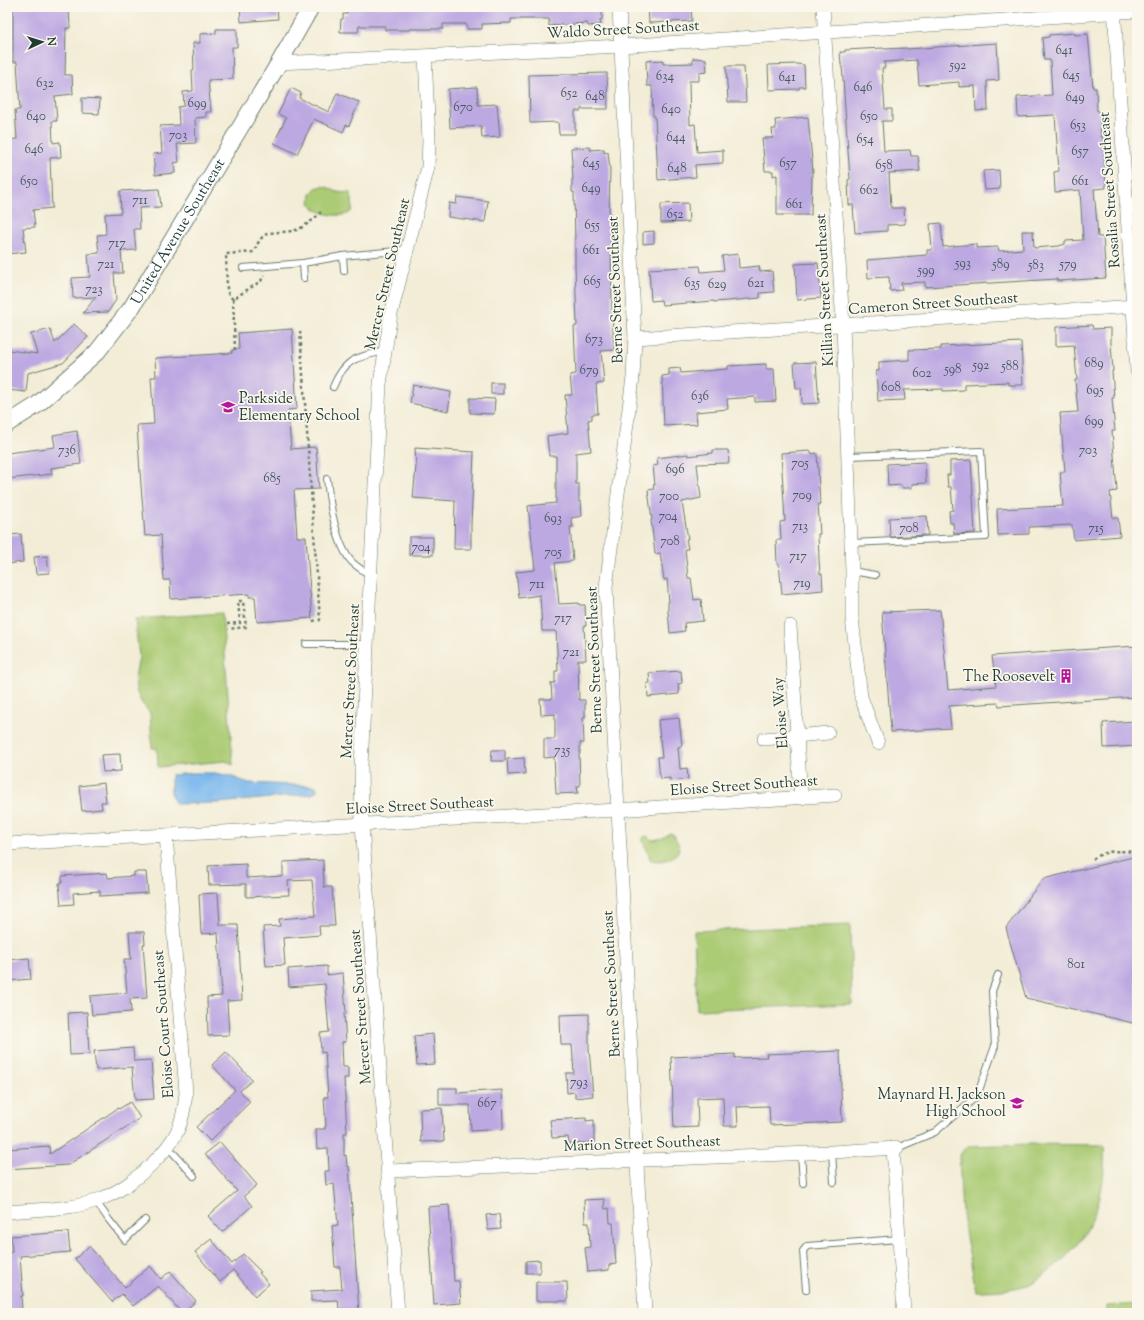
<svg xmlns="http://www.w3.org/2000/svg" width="1144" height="1320" font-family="'Sorts Mill Goudy',serif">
<rect width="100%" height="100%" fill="#fbf7ec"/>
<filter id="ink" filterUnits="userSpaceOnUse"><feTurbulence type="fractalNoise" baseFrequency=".025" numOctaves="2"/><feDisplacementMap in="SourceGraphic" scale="8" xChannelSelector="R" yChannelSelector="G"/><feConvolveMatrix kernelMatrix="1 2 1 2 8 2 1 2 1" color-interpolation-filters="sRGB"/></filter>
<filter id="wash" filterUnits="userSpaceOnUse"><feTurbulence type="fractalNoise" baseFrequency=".012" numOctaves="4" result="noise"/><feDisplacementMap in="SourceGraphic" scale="16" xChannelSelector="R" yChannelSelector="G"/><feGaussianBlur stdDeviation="0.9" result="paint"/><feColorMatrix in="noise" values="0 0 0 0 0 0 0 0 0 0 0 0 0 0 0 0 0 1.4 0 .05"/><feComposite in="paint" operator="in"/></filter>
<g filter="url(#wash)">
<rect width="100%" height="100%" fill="#f3edd7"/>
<g fill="#abcb74" stroke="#658454">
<path d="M323,186c5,1 8,3 12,5 5,3 11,0 16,3 1,5 2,11 1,16 -3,8 -23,5 -29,3 -5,-2 -9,-5 -13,-8l1,-12 5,-5z"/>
<path d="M222,613l11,152 -7,-4 -68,6 -1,-19h-5l-2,-35 -9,-11 -5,-12 -1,-12 4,-21 -4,-38z"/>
<path d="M670,833l4,2c1,4 5,8 5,12 0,12 -21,17 -29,12l-3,-10 -5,-8 2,-4 3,-1 5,4 11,-2z"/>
<path d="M850,925l2,79 -155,6 -3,-79z"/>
<path d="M1030,1144l74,1c3,50 -12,95 -54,125 -6,4 -13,11 -20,14 -18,6 -35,7 -54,7l-14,-76 -3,-60 9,-9z"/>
<path d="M1137,1304v9h-30v-7z"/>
</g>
<path fill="#7bb8ed" stroke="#4d7a90" d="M193,773h22l15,3 18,7 68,3 1,5 -5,3 -94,9 -42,1 -5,-9v-20z"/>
<g id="blocks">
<g fill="#bda9e2">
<path d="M13,7h56l1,21h-4l-1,47h7l1,19 -18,2 2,25h-5l1,22 7,-1 1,15 -11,1 2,50 -19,2 2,17 -12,1 3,24 -19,2v-84h2l-2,-30 10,-1 -2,-29h5l-3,-48h-4z"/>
<path d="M240,7h37l1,12 -37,3z"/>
<path d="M347,7h255v13h-2l1,5 -13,1 -1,-3 -38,3v-7h-38v4l-29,1v5h-15l-1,-5h-23v5h-34v1h-24v-4h-26l-1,6h-18l1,-13h2v-5h4z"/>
<path d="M648,7h43l1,14 -43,2z"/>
<path d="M216,29h21v18h-5l1,32 -25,1 3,32h-5v5l-11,1 1,25 -19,1 2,18 -5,1 1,10 -20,2 -2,-21 9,-1 -2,-27 19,-1 -1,-18 6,-1 -1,-14 10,-1 -1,-21h2l-1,-27h7v-9l16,-1z"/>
<path d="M1075,33v2l13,-1 5,54h3l1,23h2l2,26h2l3,51 -12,1 4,48h5l3,41 -48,3 -1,-2 -132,8v-5l-24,1 1,7 -12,1 -1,-14 -21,1 -1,-18 60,-5v-5h5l-2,-26 11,-1 2,24 33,-3v4l22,-1 1,4 24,-2 -1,-18h11l1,17 25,-2 6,-2v-3l18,-1 -3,-50 -25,2 -1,-20 5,-1 -4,-56 -37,2 -1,-20 35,-2 -2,-35h-6l-2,-22 7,-1v-2z"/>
<path d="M997,43l2,37 -12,1 1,29 -12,1 -1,-25 -16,1v-5l-40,3 -2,-25 -33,2 1,6h-3l3,41h7v12h-10l2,30 26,-1 1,6h7l2,15 -31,2 2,35h13l1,16 -18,1v6l-32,2 -2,-28h-4l-1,-25 2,-1 -8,-114h-1l-1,-13h5v-2l38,-2 1,1 23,-1v1z"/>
<path d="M693,58l13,1 1,13 -8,1v8h-10l1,44 5,-1 2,28 26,-2v13l-28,2 1,12 -38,3 -3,-64h-2l-1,-30h-5l-1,-25 17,-1v4l30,-1z"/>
<path d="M797,64l7,1 1,22h-6v2l-30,1 -1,-25z"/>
<path d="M726,66h18l2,36h-18z"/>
<path d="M607,73l1,36h-27v2h-6v23h-16l-1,-12 -28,1 -1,-48z"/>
<path d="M477,87l1,18 19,-1 3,33 -18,1 -1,-12 -31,2 -2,-39z"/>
<path d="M291,88l10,5 -2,5 30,14 8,-19 22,9 -10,24 -3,-1 -3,7 -29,-13 -17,35 -23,-11 12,-25 -8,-4z"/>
<path d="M82,98l18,1 -1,15 -17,-1z"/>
<path d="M808,117l5,55h-1l-1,43h-34v-40l-4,1v-5h-8l-3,-33h11l-1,-9h4l-1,-9z"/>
<path d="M590,147v3l14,-1v4l4,-1 2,18 -1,45 2,24 1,73 2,38 -13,1 3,32 -8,1 2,30h-6v5l-4,1 3,31 -15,2v31h3v18h2l1,14 -11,2 2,9h-3l3,34 -18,2 4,41 20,-1v2h6l1,21h-2l2,34h-8l1,40h6v18h-2l1,25h-4v11h-1l1,32h-3l1,7 -22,1 -2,-37 -10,1v-19h11v-25l-14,1 -1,-16h12l-1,-16h4v-12h3l-2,-40h-14l-2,-36 -21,3 -3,-26 19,-2 -7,-64 28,-3v-47h-7l-2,-20 21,-3 -3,-38h7l-2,-20 6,-1 -2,-48h3l-2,-62v-19l-1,-53h-2v-13h1l-2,-31z"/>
<path d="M999,170l1,19 -15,1 -2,-19z"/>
<path d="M159,189l2,18 -22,1 1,21h-6l2,21 -15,1 2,22h-9l2,27 -8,12 -25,1 13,-16 -23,1 -1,-20 18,-1 -2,-23 11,-1 -2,-18 9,-1 -1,-20 16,-1 -1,-22z"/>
<path d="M457,197l31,4 -3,21 -37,-5 1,-14 7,1z"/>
<path d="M688,203l1,19 -28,1v-19z"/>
<path d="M654,231v12l-11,1v-12z"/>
<path d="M738,254l1,14 20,-2 1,6 12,-1 2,21 -14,1v5l-33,3 -13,1v-1l-52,4 -1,-5 -10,1 -2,-32 51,-3 1,6 23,-2 -2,-14z"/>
<path d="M818,263l3,35 -24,2 -2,-36z"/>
<path d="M74,324l14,13 -25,26 -35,10 -2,19 -19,-2v-22l2,-18 28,4 -6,-20 19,-5 5,14z"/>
<path d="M1092,325l1,4 18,-1v16l2,27h-1l2,27h-2l3,33h-3l5,60 -7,1 3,26h5l2,18 -46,4 -2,-15 -43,2v7l-31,1 -1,-26 66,-3 -3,-34h5l-5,-59 18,-1 -3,-32h2l-3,-35 -18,1v-19z"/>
<path d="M292,329l5,80 -9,1 3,39 25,-2 3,42 -25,1 3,47h9l6,81 -55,4 -2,-25h-6v-3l-78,5 -1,-19h-6l-3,-45 -16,1 -5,-64 -3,-47 17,-1 -3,-47h5l-1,-19 77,-5v-3l7,-1 -1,-16z"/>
<path d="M1021,342l2,43h-15v-3l-44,2v6l-21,1v-2l-39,1 1,10 -27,1 -2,-30h3v-9l30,-2v-10l32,-1v-3z"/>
<path d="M816,362l3,41 -17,1 -1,-16h-5l-2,-25z"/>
<path d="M766,364v5h8l2,32 -21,1v-5l-28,2 1,10 -32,3 1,12 -33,2 -2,-50 7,-1v-6l11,-1 1,5 47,-4v-3z"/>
<rect x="491" y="383" width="12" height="11"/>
<path d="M413,385l38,7 -3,19 -38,-8z"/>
<path d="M470,398l25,1 -1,15 -24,-1z"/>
<path d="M77,431l4,33 -30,4 1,6 -45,5v-26l48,-6 -2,-12z"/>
<path d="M415,448l59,4 -3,73v24h-17l1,-48 -42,-3 3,-32z"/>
<path d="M713,450h15l1,13 -32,1 4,34 -19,4 6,37h-2l2,10h-3l3,29h3l3,22 7,-1 2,22 -19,2 1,8 -15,2 -2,-21v-10h1l-2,-23 -3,1 -4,-27 -5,1 -4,-34h1l-4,-30 6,-1 -1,-4h2l-2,-19 5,-1 -1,-7 31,-4v2l25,-3z"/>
<path d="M811,451v3l6,-1 3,51h-2l2,30h-2l1,26 1,14h2l1,16 -41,4 -3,-30h-2l-1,-24h5l-1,-18 5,-1 -4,-68z"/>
<path d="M971,460l4,73 -21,1 -1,-11h-3l-1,-12 4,-1 -2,-23h-3l-1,-12h3v-14z"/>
<path d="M925,462l1,21 -14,1v4h-10l-1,-3 -13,1 -1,-22z"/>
<path d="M927,516l1,19 -38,2 -1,-19z"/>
<path d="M21,534l2,28 -16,2v-29z"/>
<rect x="409" y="537" width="24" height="18"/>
<path d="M47,556l2,17 -13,1 -2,-17z"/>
<path d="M940,610l8,80 48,-4 -4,-30 145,-10v51l-138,9 -1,-3 -49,3 2,22 -60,4 -9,-120z"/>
<path d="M681,671l1,12 -4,1 1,10 -31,3 -1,-14h3l-1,-10z"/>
<path d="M679,718l3,28 -4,1 2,22 7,-1 1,11 -18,2v-3l-10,1 -2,-22h4l-4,-37z"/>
<path d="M1137,721v25l-33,2 -1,-25z"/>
<path d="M492,750h13v11h-14z"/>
<path d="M120,754l1,17 -18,1 -2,-17z"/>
<path d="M524,758l1,16 -17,1 -1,-16z"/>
<path d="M104,783l2,19h-5l1,7 -20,2 -3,-25z"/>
<path d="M1137,856v168l-111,-26 -20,-70 37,-49z"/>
<path d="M323,860l1,27h8l3,39h-16l1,9 -37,3 2,27 -19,1 -3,-39 17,-1 -1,-7 36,-3 -3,-36 -24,1 1,14 -43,2v-13l-37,1 -1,-19 38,-2v14l37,-2v-14z"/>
<path d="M134,872h12l2,21 -48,3v-5l-27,2 1,11 -13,1 -2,-22h3v-7l45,-3 1,5 26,-2z"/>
<path d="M218,893l2,32h18l4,75 -15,1 2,34 -21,1 -1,-39 15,-1 -4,-63 -17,1 -2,-40z"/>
<path d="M129,932h15l1,12h-2l4,54 -17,1 1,13 -39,3 -2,-19 37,-3 -3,-34h7z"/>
<path d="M29,958l2,21 -24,2v-21z"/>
<path d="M327,966v9l16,-2 3,41h-2l2,28h-4l1,25h5v11h-4l3,55h-3v23l2,-1 1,11h2l10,147h-10l-1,-4h-9l-1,-9 -27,1v-10l31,-2 -2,-22h-5l-3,-41 6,-1 -4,-41 -8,1 -1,-14h4l-1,-23 -11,1 -1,-20h9v-3h1l-2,-29h4l-3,-45 -4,1 -1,-20 9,-1 -4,-48 -36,3 -1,-18z"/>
<path d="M87,1012l2,42 -19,1 -2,-42z"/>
<path d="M589,1014v35l4,47 -18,2v-6l-8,1 -1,-20h8l-2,-28h-11l-1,-30z"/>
<path d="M433,1034l2,30 -18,1 -3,-29z"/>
<path d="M133,1048l1,13 17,-1 3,39 -19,1 -3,-33 -36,3 -2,-19z"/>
<path d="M840,1051l2,71 -72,3 -1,-19 -32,1 1,19h-14l-1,-29 -26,1 1,29 -24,1 -3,-71 64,-3v4l32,-1 -1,-3z"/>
<path d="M226,1052l26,28 -12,11 10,11 -40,39 -14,-14 39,-37 -23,-25z"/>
<path d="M439,1088h18v5l45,-3 1,39 -32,2 -1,-26h-31z"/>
<path d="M130,1102l10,16 -72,47 -61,4v-20l42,-3 1,8 68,-46 1,1z"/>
<path d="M442,1108l2,33 -23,1 -1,-33z"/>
<path d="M586,1118v3l8,-1v22l-25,2 -1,-7 -16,1 -2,-18z"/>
<path d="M220,1142l37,43 -13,11 8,10 -30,26 -14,-16 29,-25 -32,-37z"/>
<path d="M604,1199l1,10 4,-1 1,15h3l3,41 -7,1v5l-21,2 -3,-24 5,-1 -1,-24h-4l-1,-23z"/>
<path d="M449,1205l5,76h5l2,22 -27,2 -6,-98z"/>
<path d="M499,1214l2,15 -13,1 -2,-15z"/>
<path d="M68,1232l2,20 -50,4 3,40h-2l1,13 -15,1v-57l5,-1 -1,-16z"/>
<path d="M211,1239l21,25 11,-10 18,18 -2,1 10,11 -14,12 -22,-26 -13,12 -25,-30z"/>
<path d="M89,1246l36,42 25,-22 11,13 9,-8 26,30 -14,12 -24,-27 -25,20 -11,-12 -10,8 -37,-43z"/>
<path d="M540,1260v13h-14v-12z"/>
<path d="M536,1282h31l1,19h-32z"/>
</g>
</g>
</g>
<g filter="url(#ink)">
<use href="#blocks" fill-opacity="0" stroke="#697b6d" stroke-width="1"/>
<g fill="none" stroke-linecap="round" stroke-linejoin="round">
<defs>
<g id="service">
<path d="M243,268l60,-5"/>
<path d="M344,271l-1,-15 64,-6"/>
<path d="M304,278l-1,-15 40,-7"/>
<path d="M333,387c12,-29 24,-30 52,-36"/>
<path d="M848,456l133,-5 5,86 -135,6"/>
<path d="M327,479c2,22 9,66 25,83 5,5 12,9 18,13"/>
<path d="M852,571l23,4"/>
<path d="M306,644h61"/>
<path d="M168,1147l26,29"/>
<path d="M897,1148l38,-16 42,-36 18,-50 -3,-55 6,-16"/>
<path d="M832,1152l2,30"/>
<path d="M801,1153l2,30"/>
<path d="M95,1200l14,20 16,20 20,-20"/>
<path d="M806,1290l-3,-39 4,-5 92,-7"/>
</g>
<g id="minor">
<path d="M619,7l16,331 -2,39 -27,210 39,726"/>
<path d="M823,7l20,318 9,246v47l9,79 17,46"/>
<path d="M1114,7l23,364"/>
<path d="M279,63l342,-17 516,-35"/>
<path d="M635,338l502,-32"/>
<path d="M790,626l11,172"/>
<path d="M764,739l64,-6"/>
<path d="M7,844l610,-34 218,-15"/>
<path d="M893,1148l11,165"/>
<path d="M388,1171l444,-19 65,-4"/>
<path d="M7,1212c29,-3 70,-2 96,-14 20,-8 35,-21 50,-35 23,-23 30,-37 33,-70l-20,-258"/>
<path d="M398,1313l-36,-489 -1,-58 19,-382 11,-70 37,-147 1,-27 -4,-84"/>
</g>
<g id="tertiary">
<path id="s1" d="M7,424l30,-19 60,-53 35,-45 147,-244 32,-56"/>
</g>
</defs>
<use href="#service" stroke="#697b6d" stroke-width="8"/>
<use href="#minor" stroke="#697b6d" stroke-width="14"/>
<use href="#tertiary" stroke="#697b6d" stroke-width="18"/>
<g stroke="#697b6d" stroke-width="2.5" stroke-dasharray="3 3" stroke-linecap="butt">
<path d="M233,299l-4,-3 -2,-6 -1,-36 28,-2c9,-24 16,-18 38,-21 11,-2 21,-11 29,-19"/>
<path d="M300,331l20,289 -8,1"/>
<path d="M235,350l-2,-51 28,-18 3,-6"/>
<path d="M227,624l13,-1 -2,-22h5l3,26 -18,2"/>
<path d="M1093,859c14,-10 28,-8 44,-7"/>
</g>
<use href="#service" stroke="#fff" stroke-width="6"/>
<use href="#minor" stroke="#fff" stroke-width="13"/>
<use href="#tertiary" stroke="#fff" stroke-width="16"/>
</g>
</g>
<defs>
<symbol id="school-bare" viewBox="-9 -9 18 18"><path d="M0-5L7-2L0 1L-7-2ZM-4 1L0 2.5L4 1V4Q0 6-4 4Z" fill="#b5179e" stroke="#fbf7ec" stroke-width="2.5" paint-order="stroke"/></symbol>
<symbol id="building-bare" viewBox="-9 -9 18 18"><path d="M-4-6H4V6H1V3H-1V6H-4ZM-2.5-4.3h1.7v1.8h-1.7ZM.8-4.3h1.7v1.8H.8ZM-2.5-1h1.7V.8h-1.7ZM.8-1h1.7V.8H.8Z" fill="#b5179e" stroke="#fbf7ec" stroke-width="2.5" paint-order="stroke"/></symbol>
</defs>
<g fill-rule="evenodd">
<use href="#school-bare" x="218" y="397" width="20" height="20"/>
<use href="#building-bare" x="1056" y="666" width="20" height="20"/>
<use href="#school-bare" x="1007" y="1093" width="20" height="20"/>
</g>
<g text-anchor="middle" stroke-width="3.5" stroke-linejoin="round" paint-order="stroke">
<g font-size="13" fill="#465860">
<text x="1064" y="54">641</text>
<text x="958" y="69">592</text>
<text x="1071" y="79">645</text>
<text x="665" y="80">634</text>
<text x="787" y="81">641</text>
<text x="45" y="87">632</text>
<text x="863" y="91">646</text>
<text x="569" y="97">652</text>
<text x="595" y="100">648</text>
<text x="1075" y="101">649</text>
<text x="197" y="107">699</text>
<text x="463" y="111">670</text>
<text x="671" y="113">640</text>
<text x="36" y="120">640</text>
<text x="869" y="120">650</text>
<text x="1078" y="129">653</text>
<text x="178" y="139">703</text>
<text x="676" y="141">644</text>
<text x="865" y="143">654</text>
<text x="34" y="153">646</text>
<text x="1080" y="155">657</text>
<text x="591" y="167">645</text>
<text x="788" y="167">657</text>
<text x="884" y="169">658</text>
<text x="677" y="172">648</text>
<text x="29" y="185">650</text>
<text x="1080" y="185">661</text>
<text x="591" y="192">649</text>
<text x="869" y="194">662</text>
<text x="140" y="204">711</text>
<text x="794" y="208">661</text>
<text x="675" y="218">652</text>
<text x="592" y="229">655</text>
<text x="117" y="247">717</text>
<text x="591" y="254">661</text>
<text x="963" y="267">593</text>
<text x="106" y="268">721</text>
<text x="1001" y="268">589</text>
<text x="1068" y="268">579</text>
<text x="1036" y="269">583</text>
<text x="926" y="274">599</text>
<text x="592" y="285">665</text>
<text x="692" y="287">635</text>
<text x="756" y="287">621</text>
<text x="717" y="288">629</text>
<text x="94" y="293">723</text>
<text x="594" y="343">673</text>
<text x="1094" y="367">689</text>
<text x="981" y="369">592</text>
<text x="1010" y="370">588</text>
<text x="953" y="373">598</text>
<text x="589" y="374">679</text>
<text x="922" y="377">602</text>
<text x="891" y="391">608</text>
<text x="1095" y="394">695</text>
<text x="700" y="400">636</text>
<text x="1094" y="425">699</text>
<text x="67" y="454">736</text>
<text x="1088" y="454">703</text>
<text x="800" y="467">705</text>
<text x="675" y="473">696</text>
<text x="272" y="482">685</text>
<text x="802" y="499">709</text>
<text x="669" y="500">700</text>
<text x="668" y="520">704</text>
<text x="553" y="522">693</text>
<text x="800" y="530">713</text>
<text x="909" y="532">708</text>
<text x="1096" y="532">715</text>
<text x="670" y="545">708</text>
<text x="421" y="551">704</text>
<text x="553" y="556">705</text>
<text x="798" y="560">717</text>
<text x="802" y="587">719</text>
<text x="537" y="588">711</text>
<text x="563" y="622">717</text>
<text x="571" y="656">721</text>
<text x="562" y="754">735</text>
<text x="1076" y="968">801</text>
<text x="579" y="1086">793</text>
<text x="487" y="1107">667</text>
</g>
<g font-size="15" fill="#1f3d34" stroke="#fbf7ec">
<text transform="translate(623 29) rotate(-3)" y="5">Waldo Street Southeast</text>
<text transform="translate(1109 190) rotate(-94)" y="5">Rosalia Street Southeast</text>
<text dy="5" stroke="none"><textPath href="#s1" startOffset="261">United Avenue Southeast</textPath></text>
<text transform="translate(387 274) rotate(-77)" y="5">Mercer Street Southeast</text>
<text transform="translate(615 290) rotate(-92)" y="5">Berne Street Southeast</text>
<text transform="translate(824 290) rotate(-93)" y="5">Killian Street Southeast</text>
<text transform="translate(933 303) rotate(-4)" y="5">Cameron Street Southeast</text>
<text transform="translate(594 660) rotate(-92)" y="5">Berne Street Southeast</text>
<text transform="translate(350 681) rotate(-87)" y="5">Mercer Street Southeast</text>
<text transform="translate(780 713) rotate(-94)" y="5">Eloise Way</text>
<text transform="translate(744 785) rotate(-4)" y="5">Eloise Street Southeast</text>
<text transform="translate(420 805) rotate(-3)" y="5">Eloise Street Southeast</text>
<text transform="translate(611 984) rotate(-93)" y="5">Berne Street Southeast</text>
<text transform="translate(360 1007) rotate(-94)" y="5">Mercer Street Southeast</text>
<text transform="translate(163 1024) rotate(-94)" y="5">Eloise Court Southeast</text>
<text transform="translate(642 1143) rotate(-2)" y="5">Marion Street Southeast</text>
</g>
<g font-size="15" fill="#1f3d34" stroke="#fbf7ec" text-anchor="end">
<text x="239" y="403" text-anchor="start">Parkside<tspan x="239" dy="17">Elementary School</tspan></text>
<text x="1055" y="681">The Roosevelt</text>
<text x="1006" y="1099">Maynard H. Jackson<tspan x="1006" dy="17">High School</tspan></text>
</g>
</g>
<rect width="1144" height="1320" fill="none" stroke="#fbf7ec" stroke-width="24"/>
<g transform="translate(42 42) rotate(86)" stroke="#fbf7ec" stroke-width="3" paint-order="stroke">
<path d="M0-3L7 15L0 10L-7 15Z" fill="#1f3d34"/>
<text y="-6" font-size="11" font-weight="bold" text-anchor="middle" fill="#1f3d34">N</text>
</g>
</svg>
